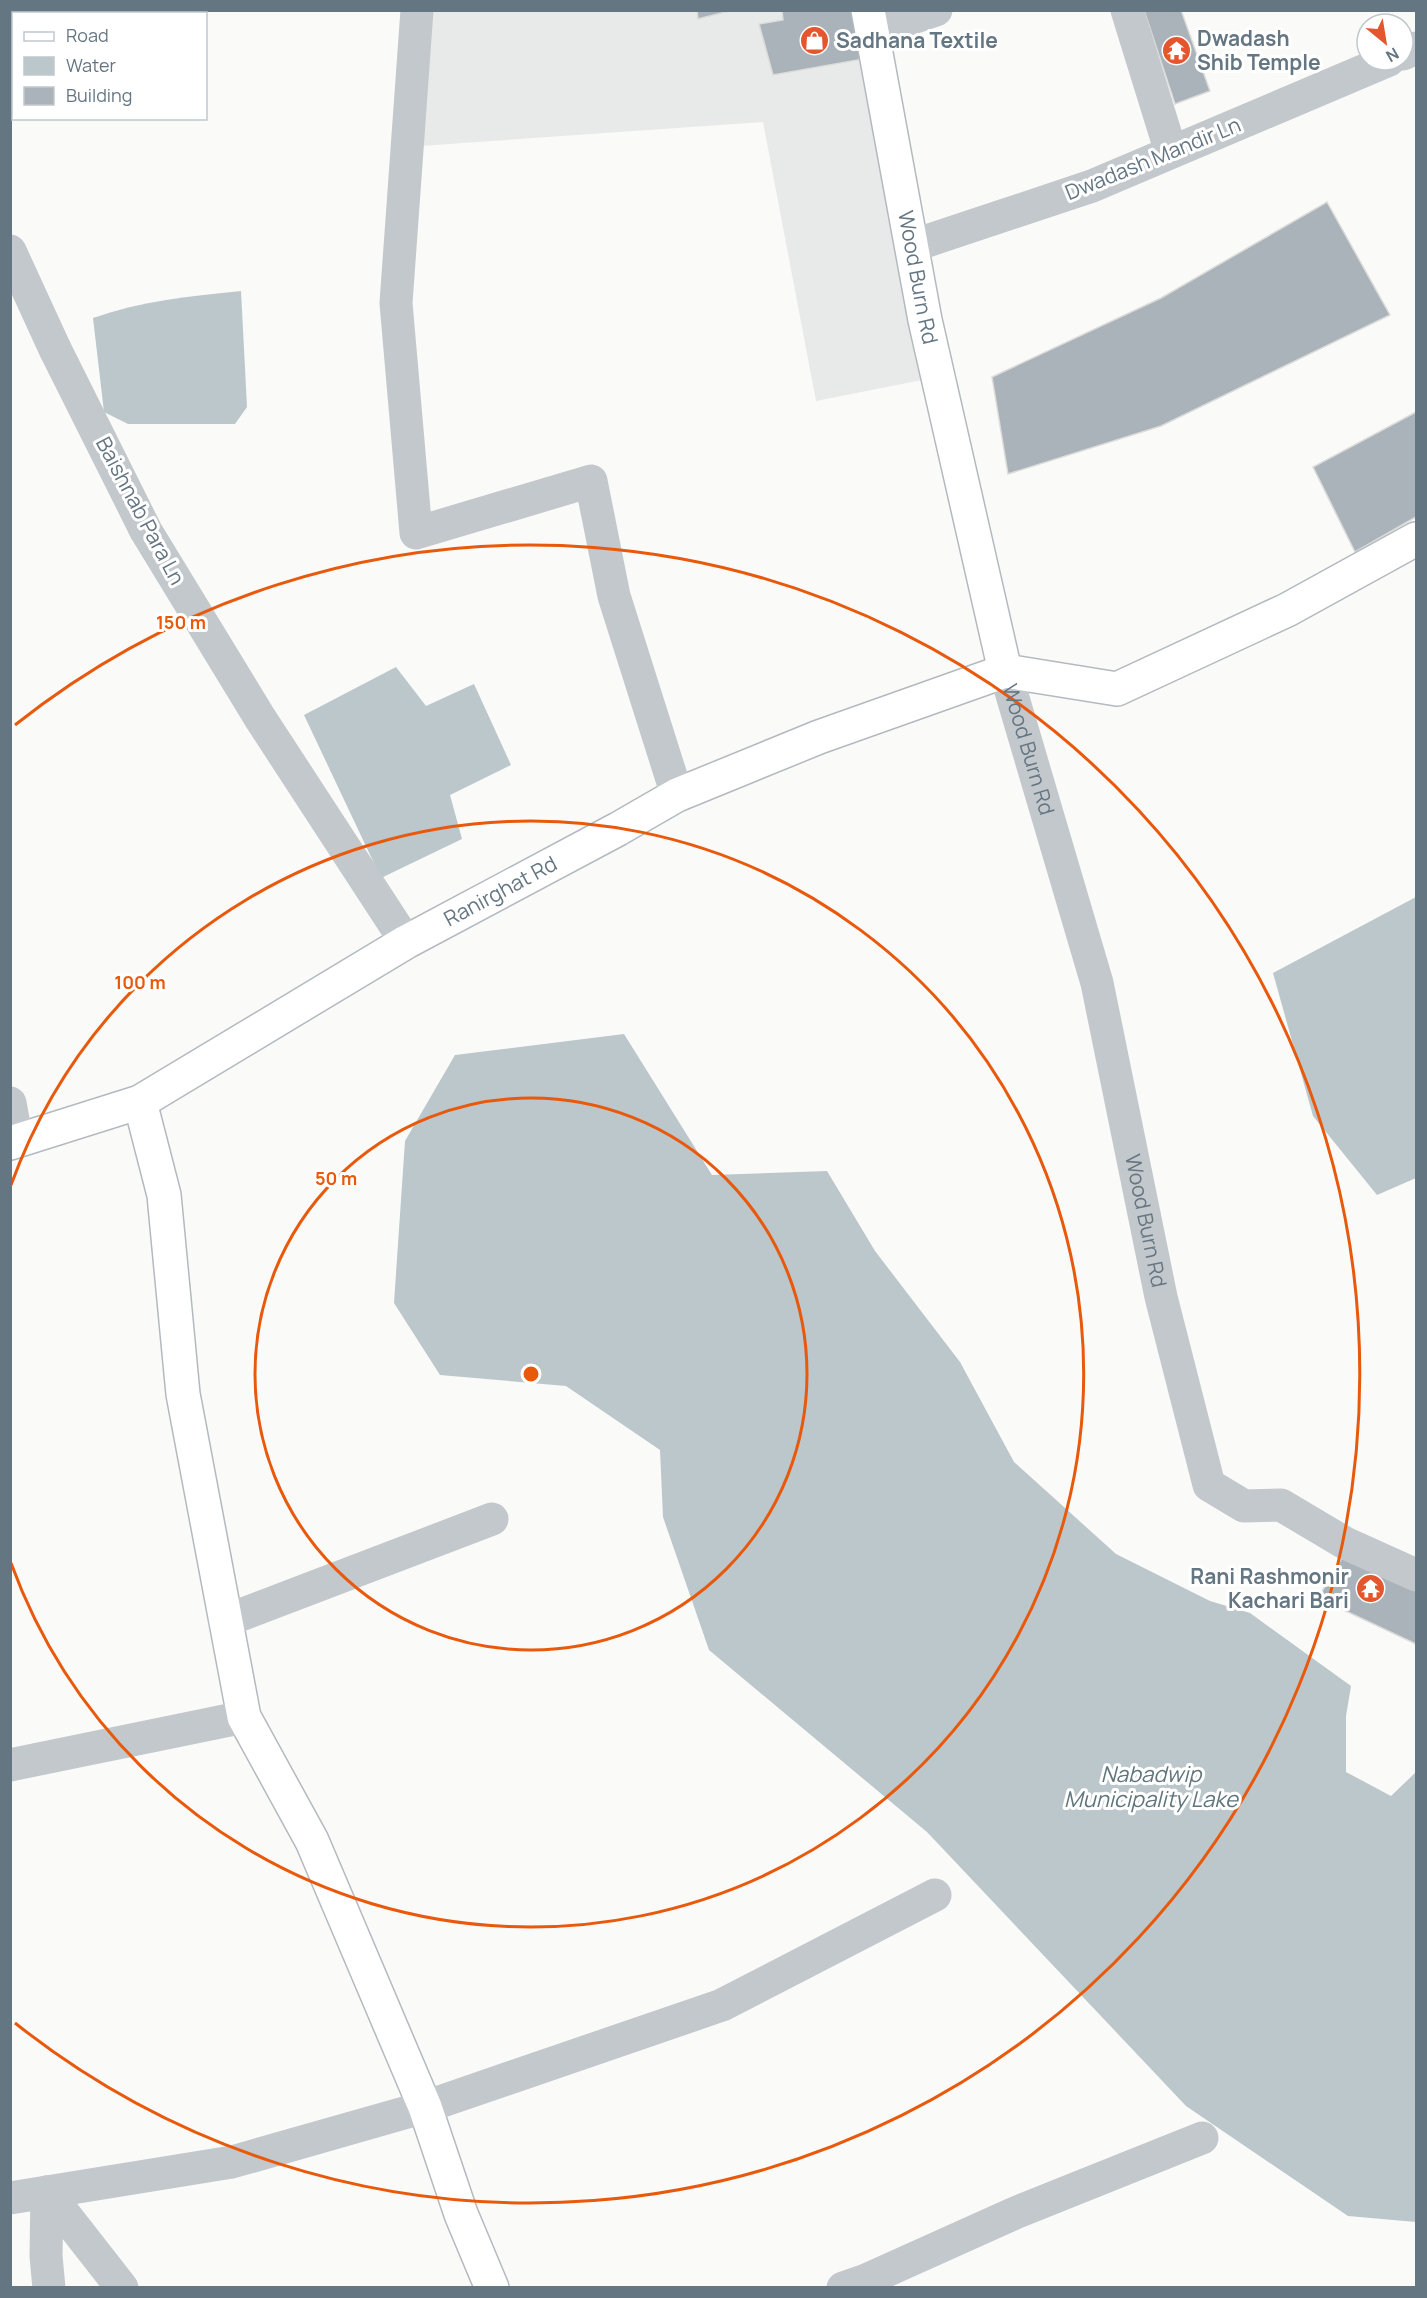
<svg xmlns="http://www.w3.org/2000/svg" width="1427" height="2298" font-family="Manrope,sans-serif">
<rect width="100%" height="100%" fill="#fafaf8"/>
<path fill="#e8e9e9" d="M427,11h433l62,369 -106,21 -53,-279 -343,24z"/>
<g fill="#bbc7cb">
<path d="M241,291l6,116 -12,17h-107l-24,-12 -11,-94c48,-17 98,-22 148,-27z"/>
<path d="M396,667l30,39 48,-22 37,81 -61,30 12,44 -81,39 -77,-163z"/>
<path d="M1416,897v281l-39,17 -64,-79 -40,-143z"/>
<path d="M624,1034l88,141 115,-4 48,80 85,111 54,100 102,92 94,47 40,12 101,73 -5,30v56l45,24 25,-24v450l-68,-6 -162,-110 -259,-274 -218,-182 -46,-133 -3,-67 -94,-64 -126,-11 -46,-72 11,-162 50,-86z"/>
</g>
<g fill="#aab3b9" stroke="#dcdcda" stroke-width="1.5">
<path d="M697,10h36l-35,9z"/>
<path d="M782,10h78l9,48 -96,17 -14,-51 24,-4z"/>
<path d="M1144,10h37l29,81 -35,13z"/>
<path d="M1327,202l63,113 -229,111 -153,48 -16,-97 169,-79z"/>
<path d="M1416,412v105l-61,35 -42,-85z"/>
<path d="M1346,1551l70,29v64l-98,-46z"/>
</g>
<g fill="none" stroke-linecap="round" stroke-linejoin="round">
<defs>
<g id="secondary">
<path id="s2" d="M868,10l57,310 80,351"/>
<path d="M140,1102l24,93 19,199 61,323 68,124 113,266 36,107 31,74"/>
<path id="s3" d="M10,1143l130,-41 266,-160 212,-113 59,-34 142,-58 186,-66 112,18 170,-79 129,-71"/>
</g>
</defs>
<use href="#secondary" stroke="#b3babf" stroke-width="36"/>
<g stroke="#c3c8cc" stroke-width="33">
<path d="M417,10l-21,293 20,230 175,-52 23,115 63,199"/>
<path d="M1127,10l44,142"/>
<path d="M872,32l64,-22"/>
<path d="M1403,54l13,-6"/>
<path d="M912,246l180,-60 297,-126"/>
<path d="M10,251l45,98 91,182 114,187 146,224"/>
<path id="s1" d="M1005,671l92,312 64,314 48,188 35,21 37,-1 64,38 71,32"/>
<path d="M10,1103l7,38"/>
<path d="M225,1621l267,-102"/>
<path d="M10,1765l234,-48"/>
<path d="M47,2192l75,96"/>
<path d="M47,2192l-1,64 3,32"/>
<path d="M10,2198l222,-36 193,-55 297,-102 213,-110"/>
<path d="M843,2288l23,-8 149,-67 187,-75"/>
</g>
<use href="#secondary" stroke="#fff" stroke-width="33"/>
</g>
<g fill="none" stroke="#e8590c" stroke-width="3">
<circle cx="531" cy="1374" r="276"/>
<path d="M11 1185A553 553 0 1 1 11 1563"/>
<path d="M15 725A829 829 0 1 1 15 2023"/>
</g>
<defs>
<symbol id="shop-disc" viewBox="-11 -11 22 22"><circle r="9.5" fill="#e4572e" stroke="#fff"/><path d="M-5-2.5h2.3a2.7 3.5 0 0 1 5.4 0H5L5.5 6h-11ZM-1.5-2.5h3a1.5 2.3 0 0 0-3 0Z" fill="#fff"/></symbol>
<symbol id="temple-disc" viewBox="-11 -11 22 22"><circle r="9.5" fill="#e4572e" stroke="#fff"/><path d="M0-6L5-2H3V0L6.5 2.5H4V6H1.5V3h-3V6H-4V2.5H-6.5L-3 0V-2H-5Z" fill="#fff"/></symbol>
</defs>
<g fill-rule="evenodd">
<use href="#shop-disc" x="798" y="24" width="33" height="33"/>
<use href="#temple-disc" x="1160" y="34" width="33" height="33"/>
<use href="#temple-disc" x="1354" y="1572" width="33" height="33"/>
</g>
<g text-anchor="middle" stroke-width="6" stroke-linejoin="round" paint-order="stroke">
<g font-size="21" font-weight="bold" fill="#657683" stroke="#fff" text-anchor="start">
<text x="1197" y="46">Dwadash<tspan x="1197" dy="24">Shib Temple</tspan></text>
<text x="836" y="48">Sadhana Textile</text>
<text x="1349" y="1584" text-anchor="end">Rani Rashmonir<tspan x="1349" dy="24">Kachari Bari</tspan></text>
</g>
<g font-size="21" fill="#657683" stroke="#fff">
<text transform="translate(1153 159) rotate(-22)" y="7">Dwadash Mandir Ln</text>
<text dy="7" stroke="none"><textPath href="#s2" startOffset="272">Wood Burn Rd</textPath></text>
<text transform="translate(140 511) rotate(62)" y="7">Baishnab Para Ln</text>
<text dy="7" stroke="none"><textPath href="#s1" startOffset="82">Wood Burn Rd</textPath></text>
<text dy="7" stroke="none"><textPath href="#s3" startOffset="554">Ranirghat Rd</textPath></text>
<text dy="7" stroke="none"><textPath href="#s1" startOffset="568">Wood Burn Rd</textPath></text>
</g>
<g font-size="22" font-style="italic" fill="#60757c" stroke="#fff">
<text x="1151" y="1782">Nabadwip<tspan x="1151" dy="25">Municipality Lake</tspan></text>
</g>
</g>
<circle cx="531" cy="1374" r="9" fill="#e8590c" stroke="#fff" stroke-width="3"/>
<g font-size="18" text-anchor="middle" font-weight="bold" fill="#e8590c" stroke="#fff" stroke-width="6" stroke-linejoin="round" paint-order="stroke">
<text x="181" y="629">150 m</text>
<text x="140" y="989">100 m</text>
<text x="336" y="1185">50 m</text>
</g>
<rect width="1427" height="2298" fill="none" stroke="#657683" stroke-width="24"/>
<rect x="12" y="12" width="195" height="108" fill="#ffffff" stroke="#c1c8cd" stroke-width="1.5"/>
<rect x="24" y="32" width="30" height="9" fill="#ffffff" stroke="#c1c8cd" stroke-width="1.5"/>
<text x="66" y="42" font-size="18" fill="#657683">Road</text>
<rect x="24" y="57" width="30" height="18" fill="#bbc7cb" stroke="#c1c8cd" stroke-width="1.5"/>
<text x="66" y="72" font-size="18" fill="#657683">Water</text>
<rect x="24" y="87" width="30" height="18" fill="#aab3b9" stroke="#c1c8cd" stroke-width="1.5"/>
<text x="66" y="102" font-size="18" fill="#657683">Building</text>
<g transform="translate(1385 42) rotate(150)"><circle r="28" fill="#ffffff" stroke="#c1c8cd" stroke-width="1.5"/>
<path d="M0-4.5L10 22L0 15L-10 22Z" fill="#e4572e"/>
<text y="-9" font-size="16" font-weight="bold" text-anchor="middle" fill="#657683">N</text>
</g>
</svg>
